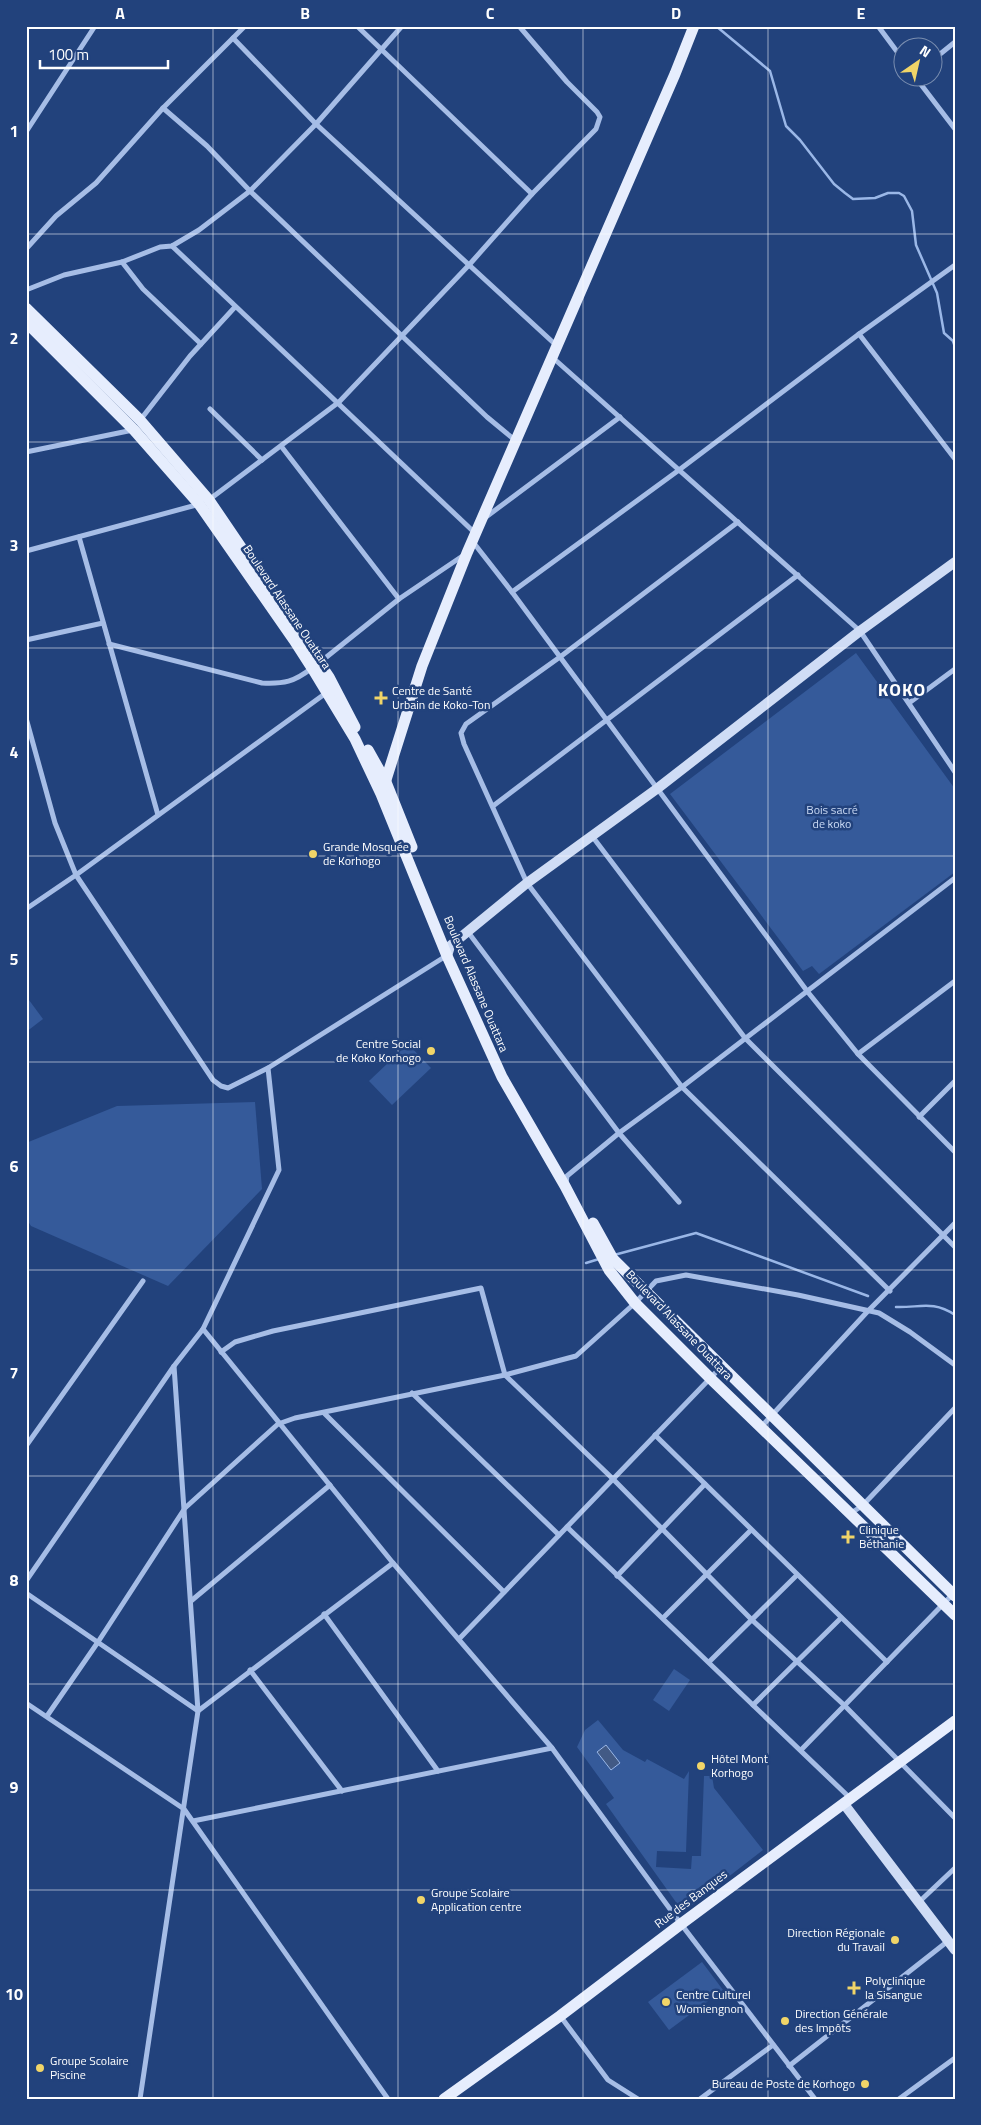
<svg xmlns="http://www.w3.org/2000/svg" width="981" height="2125" font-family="'Titillium Web',sans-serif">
<rect width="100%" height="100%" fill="#22427c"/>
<g fill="#355a9a">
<path d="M856,653l99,136v83l-136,102 -7,-8 -9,5 -133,-177z"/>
<path d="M26,996l17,23 -17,13z"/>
<path d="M408,1044l23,24 -39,37 -23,-24z"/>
<path d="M255,1102l7,87 -94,97 -137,-60 -5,-8v-75l91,-37z"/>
<path d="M674,1669l16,11 -21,31 -16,-11z"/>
<path d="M598,1720l25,30 22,12 2,-3 37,20 5,-8 -3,81 -29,-1 -1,16 35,2 1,-13h9l3,-80h8l2,12 49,62 -80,62 -77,-108 8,-6 -37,-51 8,-17z"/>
<path d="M702,1962l21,28 -54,40 -21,-28z"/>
</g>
<path fill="#425a85" stroke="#9ab7e7" d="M606,1745l14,18 -9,7 -14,-18z"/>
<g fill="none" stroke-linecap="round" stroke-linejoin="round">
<g stroke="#9ab7e7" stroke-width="2.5">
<path d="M716,26l54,45 16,55 14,14 34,44 11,9 8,6 22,-1 13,-5h11l5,3 8,15 4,34 21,48 7,40 9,8 2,6"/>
<path d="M614,1255l82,-22 172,63"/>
<path d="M586,1263l13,-4"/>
<path d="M896,1307c23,1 37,-7 59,8"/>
</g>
<g stroke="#a6bde6" stroke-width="5">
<path d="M357,26l175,168"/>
<path d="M878,26l26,35"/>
<path d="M233,38l83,86 241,222"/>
<path d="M934,59l21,-17"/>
<path d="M916,78l39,51"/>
<path d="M163,108l44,38 43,45 237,226 29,24"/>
<path d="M26,132l69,-106"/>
<path d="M172,246l304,288"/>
<path d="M26,249l30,-33 40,-33 67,-75 82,-82"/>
<path d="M122,262l21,27 58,55"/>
<path d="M26,290l38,-15 58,-13 38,-15 12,-1 27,-16 51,-39 66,-67 86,-98"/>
<path d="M859,334l96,125"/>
<path d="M552,357l308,274 95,141"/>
<path d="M210,409l52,51"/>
<path d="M141,419l49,-63 45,-49"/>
<path d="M281,446l118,153"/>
<path d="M26,452l107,-22"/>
<path d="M210,499l129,-97 130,-137 63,-71 64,-65 4,-12 -3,-5 -30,-30 -48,-56"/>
<path d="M486,517l134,-100"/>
<path d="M738,522l-178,135 -94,67 -5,9 3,11 63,139 155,204 208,204"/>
<path d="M79,537l79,278"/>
<path d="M473,542l39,50 295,399 51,63 97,98"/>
<path d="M26,551l174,-47"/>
<path d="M512,592l167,-122 180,-136 96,-69"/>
<path d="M26,640l77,-17"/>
<path d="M109,644l153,39c22,1 32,-1 50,-15"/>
<path d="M319,663l80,-64 65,-44"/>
<path d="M909,703l46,-34"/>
<path d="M26,718l29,105 21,52 137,205 8,6 7,2 40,-20 178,-112"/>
<path d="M493,806l305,-231"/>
<path d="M592,836l153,202 210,209"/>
<path d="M26,909l50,-34 250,-182"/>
<path d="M468,932l151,201 60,69"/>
<path d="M858,1054l97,-73"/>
<path d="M919,1117l36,-36"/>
<path d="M566,1183l1,-7 52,-43 63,-46 273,-209"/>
<path d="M203,1329l190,234 159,185 129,176 134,175"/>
<path d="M221,1352l14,-10 38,-11 208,-43 24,87 108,104 138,140 93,86 111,113"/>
<path d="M412,1393l147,142"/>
<path d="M324,1413l180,179"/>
<path d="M761,1427l106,-115 88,-89"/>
<path d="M655,1435l232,227"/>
<path d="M26,1446l117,-165"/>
<path d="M851,1513l11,-7 93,-98"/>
<path d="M567,1527l283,271"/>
<path d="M617,1576l88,-92"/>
<path d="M26,1581l148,-215 29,-37 76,-159 -11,-102"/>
<path d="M26,1593l172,118 195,-148"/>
<path d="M191,1601l139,-116"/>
<path d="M324,1614l114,157"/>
<path d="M663,1618l88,-88"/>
<path d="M459,1639l262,-272"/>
<path d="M709,1662l88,-87"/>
<path d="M250,1670l92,121"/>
<path d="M26,1703l158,106 204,290"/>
<path d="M753,1705l88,-87"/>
<path d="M47,1716l51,-74 87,-134 93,-84 17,-6 210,-43 71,-19 59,-53 21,-22 30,-6 112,20 81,18 31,19 45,33"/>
<path d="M801,1750l153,-157"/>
<path d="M193,1821l359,-73"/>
<path d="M919,1902l36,-34"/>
<path d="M561,2017l47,63 30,19"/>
<path d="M789,2066l159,-125"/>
<path d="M140,2099l58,-388 -24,-345"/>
<path d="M700,2099l73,-54"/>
<path d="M899,2099l56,-41"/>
</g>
<g stroke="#cfdcf5" stroke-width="10">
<path d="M447,956l3,-10 77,-63 131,-95 202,-157 95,-69"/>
<path d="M844,1804l111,146"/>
</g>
<g stroke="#e6edfd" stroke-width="11">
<path d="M26,308l114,112 69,80 120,177 26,50"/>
<path d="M26,322l108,108 65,74 95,136 18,28 43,71 26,55 66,162 55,121 63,109 44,84 26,33 76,76 244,236"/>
<path d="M368,750l18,32 26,65"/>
<path d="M384,786l38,-120 45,-113 208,-479 19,-48"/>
<path d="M593,1223l20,36 342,337"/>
<path d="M444,2099l116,-83 121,-92 274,-203"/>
</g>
</g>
<path fill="none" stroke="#fff" stroke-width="1" stroke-opacity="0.55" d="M213,26v2073M398,26v2073M583,26v2073M768,26v2073M26,234h929M26,442h929M26,648h929M26,856h929M26,1062h929M26,1270h929M26,1476h929M26,1684h929M26,1890h929"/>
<g fill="#f1d568" stroke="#22427c" stroke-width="2">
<path d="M378.5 690.5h5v5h5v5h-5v5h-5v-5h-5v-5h5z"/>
<circle cx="313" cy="854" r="5"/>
<circle cx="431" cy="1051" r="5"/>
<path d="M845.5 1529.5h5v5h5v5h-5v5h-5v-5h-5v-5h5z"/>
<circle cx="701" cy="1766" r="5"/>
<circle cx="421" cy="1900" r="5"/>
<circle cx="895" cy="1940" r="5"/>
<path d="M851.5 1980.5h5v5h5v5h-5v5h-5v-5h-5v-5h5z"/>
<circle cx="666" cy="2002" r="5"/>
<circle cx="785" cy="2021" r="5"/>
<circle cx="40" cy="2068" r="5"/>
<circle cx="865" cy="2084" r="5"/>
</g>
<g text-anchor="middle" stroke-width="5" stroke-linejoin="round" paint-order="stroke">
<g font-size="12" fill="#fff" stroke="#22427c">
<text transform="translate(287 607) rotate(56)" y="4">Boulevard Alassane Ouattara</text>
<text transform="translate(476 984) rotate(67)" y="4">Boulevard Alassane Ouattara</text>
<text transform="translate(679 1325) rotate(46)" y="4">Boulevard Alassane Ouattara</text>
<text transform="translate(691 1899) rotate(-37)" y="4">Rue des Banques</text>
</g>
<g font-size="12" fill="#fff" stroke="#22427c" text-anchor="start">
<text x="392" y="695">Centre de Santé<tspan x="392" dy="14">Urbain de Koko-Ton</tspan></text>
<text x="323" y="851">Grande Mosquée<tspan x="323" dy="14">de Korhogo</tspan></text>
<text x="421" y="1048" text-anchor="end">Centre Social<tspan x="421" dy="14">de Koko Korhogo</tspan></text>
<text x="859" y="1534">Clinique<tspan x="859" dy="14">Béthanie</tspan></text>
<text x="711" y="1763">Hôtel Mont<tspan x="711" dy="14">Korhogo</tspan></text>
<text x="431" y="1897">Groupe Scolaire<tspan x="431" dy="14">Application centre</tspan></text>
<text x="885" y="1937" text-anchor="end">Direction Régionale<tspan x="885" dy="14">du Travail</tspan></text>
<text x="865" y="1985">Polyclinique<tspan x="865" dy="14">la Sisangue</tspan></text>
<text x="676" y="1999">Centre Culturel<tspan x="676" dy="14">Womiengnon</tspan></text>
<text x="795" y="2018">Direction Générale<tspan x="795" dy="14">des Impôts</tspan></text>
<text x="50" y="2065">Groupe Scolaire<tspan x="50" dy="14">Piscine</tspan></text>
<text x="855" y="2088" text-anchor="end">Bureau de Poste de Korhogo</text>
</g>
<g font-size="12" fill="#c9d9f4" stroke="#22427c">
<text x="832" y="814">Bois sacré<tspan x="832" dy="14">de koko</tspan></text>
</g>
<g font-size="18" font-weight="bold" letter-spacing="1" fill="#fff" stroke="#22427c">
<text x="902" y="696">KOKO</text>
</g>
</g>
<rect width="981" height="2125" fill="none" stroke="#22427c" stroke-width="55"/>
<g transform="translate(918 62) rotate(34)"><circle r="24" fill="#22427c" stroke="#7a8eb0"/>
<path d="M0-4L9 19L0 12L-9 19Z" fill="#f1d568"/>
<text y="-8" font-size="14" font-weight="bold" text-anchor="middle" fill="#ffffff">N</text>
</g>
<path d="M40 60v8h128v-8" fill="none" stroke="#ffffff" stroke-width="2.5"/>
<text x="48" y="60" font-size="15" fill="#ffffff" stroke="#22427c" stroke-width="4" paint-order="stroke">100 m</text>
<rect x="28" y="28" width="926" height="2070" fill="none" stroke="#fff" stroke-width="2"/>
<g font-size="16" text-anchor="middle" font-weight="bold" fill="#fff">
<text x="120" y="19">A</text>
<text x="305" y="19">B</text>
<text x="490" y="19">C</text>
<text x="676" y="19">D</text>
<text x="861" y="19">E</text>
<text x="14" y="137">1</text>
<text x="14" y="344">2</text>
<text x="14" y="551">3</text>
<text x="14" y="758">4</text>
<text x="14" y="965">5</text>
<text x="14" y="1172">6</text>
<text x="14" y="1379">7</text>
<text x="14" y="1586">8</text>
<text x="14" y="1793">9</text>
<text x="14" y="2000">10</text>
</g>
</svg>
